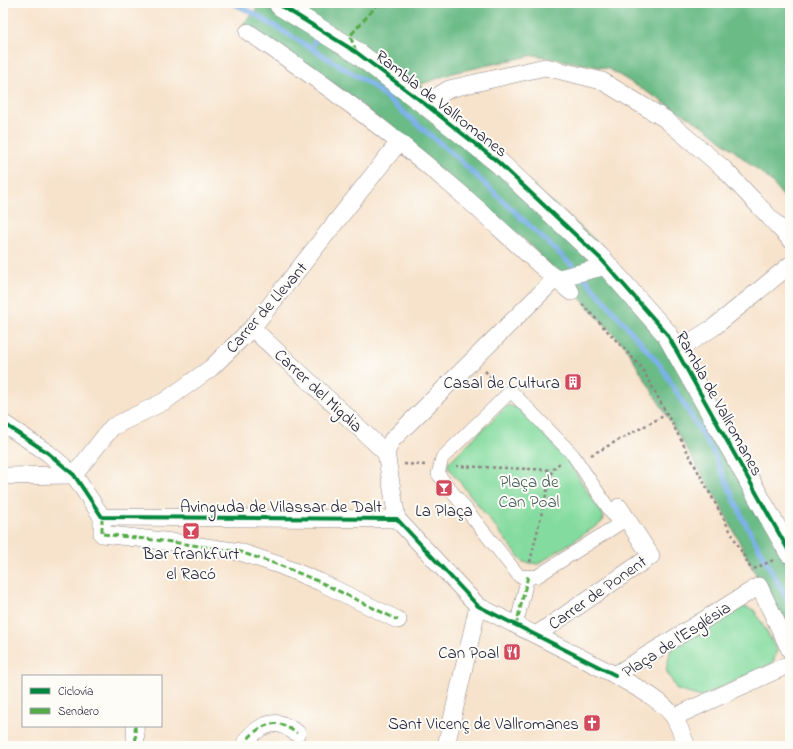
<svg xmlns="http://www.w3.org/2000/svg" width="793" height="749" font-family="'Indie Flower',sans-serif">
<rect width="100%" height="100%" fill="#fdfcf7"/>
<filter id="ink" filterUnits="userSpaceOnUse"><feTurbulence type="fractalNoise" baseFrequency=".025" numOctaves="2"/><feDisplacementMap in="SourceGraphic" scale="8" xChannelSelector="R" yChannelSelector="G"/><feConvolveMatrix kernelMatrix="1 2 1 2 8 2 1 2 1" color-interpolation-filters="sRGB"/></filter>
<filter id="wash" filterUnits="userSpaceOnUse"><feTurbulence type="fractalNoise" baseFrequency=".012" numOctaves="4" result="noise"/><feDisplacementMap in="SourceGraphic" scale="16" xChannelSelector="R" yChannelSelector="G"/><feGaussianBlur stdDeviation="0.9" result="paint"/><feColorMatrix in="noise" values="0 0 0 0 0 0 0 0 0 0 0 0 0 0 0 0 0 1.4 0 .05"/><feComposite in="paint" operator="in"/></filter>
<g filter="url(#wash)">
<rect width="100%" height="100%" fill="#f7e3cc"/>
<g fill="#84db9f" stroke="#537e6d">
<path d="M508,405l10,3 48,50 38,59 -3,6 -63,41 -15,-2 -75,-95v-4z"/>
<path d="M741,606l13,4 23,40 -4,13 -72,34 -24,-7 -11,-20 5,-22z"/>
</g>
<path fill="#6bbb86" stroke="#466e60" d="M262,3h528v202l-20,-25 -64,-52 -97,-59 -75,-14 -81,18 -34,12 184,162 187,293v101l-69,-135 -96,-160 -97,-103 -182,-151 -103,-68z"/>
<g fill="none" stroke-linecap="round" stroke-linejoin="round">
<g stroke="#7db0e9" stroke-width="5">
<path d="M232,3l21,10 117,71 84,71 122,114"/>
<path d="M332,4v-1"/>
<path d="M312,49l4,-12"/>
<path d="M582,275l79,91 53,88 29,65 47,86"/>
</g>
</g>
</g>
<g filter="url(#ink)">
<g fill="none" stroke-linecap="round" stroke-linejoin="round">
<defs>
<g id="pedestrian">
<path d="M511,391l62,64 46,69 -83,53 -17,-1 -81,-102 4,-16z"/>
<path d="M516,626l12,-50"/>
</g>
<g id="minor">
<path d="M248,32c71,47 138,98 203,153 41,35 79,73 120,107"/>
<path d="M425,104l24,-15 96,-22 57,14 63,38 59,50 66,70"/>
<path d="M555,279l52,-13"/>
<path d="M252,328l134,125"/>
<path d="M676,351l38,-24 76,-62"/>
<path d="M3,423l45,30 26,22 28,42 295,2 81,87 137,69"/>
<path d="M386,453l6,-13 163,-161"/>
<path d="M386,453l11,66"/>
<path d="M3,476l71,-1 38,-48 53,-26 46,-33 41,-40 147,-186"/>
<path d="M102,517v17l70,8 68,10 39,13 41,17 78,38"/>
<path d="M536,635l115,-79 -32,-49"/>
<path d="M674,717l116,-53"/>
<path d="M135,726l1,20"/>
<path d="M244,746c5,-13 25,-27 39,-21 5,2 10,6 14,8"/>
<path d="M446,746l32,-140"/>
<path d="M687,746c-4,-9 -8,-20 -13,-29 -14,-19 -39,-30 -59,-42l144,-89 31,64"/>
</g>
<path id="tertiary" d="M280,5l76,47 69,52 73,58 103,97 66,75 123,219"/>
</defs>
<use href="#pedestrian" stroke="#8c8284" stroke-width="14"/>
<use href="#minor" stroke="#8c8284" stroke-width="18"/>
<use href="#tertiary" stroke="#8c8284" stroke-width="22"/>
<g stroke="#8c8284" stroke-width="2.5" stroke-dasharray="3 3" stroke-linecap="butt">
<path d="M582,304l60,64 110,203"/>
<path d="M485,371l14,13"/>
<path d="M591,455l76,-41"/>
<path d="M404,464l21,1"/>
<path d="M456,466l96,4"/>
<path d="M530,562l22,-92 9,-8"/>
<path d="M754,569l19,-9"/>
</g>
<use href="#pedestrian" stroke="#fff" stroke-width="13"/>
<use href="#minor" stroke="#fff" stroke-width="17"/>
<use href="#tertiary" stroke="#fff" stroke-width="21"/>
<g stroke="#53aa46" stroke-width="3" stroke-dasharray="6 3" stroke-linecap="butt">
<path d="M356,51l-6,-15 29,-33"/>
<path d="M102,517v17l70,8 68,10 39,13 41,17 78,38"/>
<path d="M516,626l12,-50"/>
<path d="M135,726l1,20"/>
<path d="M244,746c5,-13 25,-27 39,-21 5,2 10,6 14,8"/>
</g>
<defs>
<g id="cycleway">
<path d="M280,5l76,47 69,52 73,58 103,97 66,75 123,219"/>
<path d="M3,423l45,30 26,22 28,42 295,2 81,87 137,69"/>
</g>
</defs>
<use href="#cycleway" stroke="#fdfcf7" stroke-width="6"/>
<use href="#cycleway" stroke="#00873e" stroke-width="4"/>
</g>
</g>
<defs>
<symbol id="building-square" viewBox="-11 -11 22 22"><rect x="-9" y="-9" width="18" height="18" rx="4" fill="#d1495b" stroke="#fdfcf7"/><path d="M-4-6H4V6H1V3H-1V6H-4ZM-2.5-4.3h1.7v1.8h-1.7ZM.8-4.3h1.7v1.8H.8ZM-2.5-1h1.7V.8h-1.7ZM.8-1h1.7V.8H.8Z" fill="#fff"/></symbol>
<symbol id="bar-square" viewBox="-11 -11 22 22"><rect x="-9" y="-9" width="18" height="18" rx="4" fill="#d1495b" stroke="#fdfcf7"/><path d="M-6-5H6L.8 .8V4.5H3.5V6h-7V4.5H-.8V.8Z" fill="#fff"/></symbol>
<symbol id="restaurant-square" viewBox="-11 -11 22 22"><rect x="-9" y="-9" width="18" height="18" rx="4" fill="#d1495b" stroke="#fdfcf7"/><path d="M-5-6h1v4h1v-4h1v4h1v-4h1v5L-1.5 .5V6h-2V.5L-5-1ZM5-6V6H3V1.5H1.5Q1.5-4 5-6Z" fill="#fff"/></symbol>
<symbol id="church-square" viewBox="-11 -11 22 22"><rect x="-9" y="-9" width="18" height="18" rx="4" fill="#d1495b" stroke="#fdfcf7"/><path d="M-1.2-6h2.4v3.5h3.3v2.4h-3.3V6h-2.4V-.1h-3.3v-2.4h3.3Z" fill="#fff"/></symbol>
</defs>
<g fill-rule="evenodd">
<use href="#building-square" x="563" y="372" width="20" height="20"/>
<use href="#bar-square" x="434" y="478" width="20" height="20"/>
<use href="#bar-square" x="181" y="521" width="20" height="20"/>
<use href="#restaurant-square" x="502" y="642" width="20" height="20"/>
<use href="#church-square" x="582" y="713" width="20" height="20"/>
</g>
<g text-anchor="middle" stroke-width="4" stroke-linejoin="round" paint-order="stroke">
<g font-size="17" fill="#22223b" stroke="#fdfcf7">
<text transform="translate(442 103) rotate(38)" y="6">Rambla de Vallromanes</text>
<text transform="translate(266 307) rotate(-49)" y="6">Carrer de Llevant</text>
<text transform="translate(319 390) rotate(43)" y="6">Carrer del Migdia</text>
<text transform="translate(720 403) rotate(61)" y="6">Rambla de Vallromanes</text>
<text x="281" y="512">Avinguda de Vilassar de Dalt</text>
<text transform="translate(597 592) rotate(-35)" y="6">Carrer de Ponent</text>
<text transform="translate(676 639) rotate(-33)" y="6">Plaça de l'Església</text>
</g>
<g font-size="17" fill="#22223b" stroke="#fdfcf7" text-anchor="end">
<text x="560" y="388">Casal de Cultura</text>
<text x="444" y="516" text-anchor="middle">La Plaça</text>
<text x="191" y="559" text-anchor="middle">Bar frankfurt<tspan x="191" dy="20">el Racó</tspan></text>
<text x="499" y="658">Can Poal</text>
<text x="579" y="729">Sant Vicenç de Vallromanes</text>
</g>
<g font-size="17" fill="#3f5a59" stroke="#fdfcf7">
<text x="529" y="487">Plaça de<tspan x="529" dy="20">Can Poal</tspan></text>
</g>
</g>
<rect width="793" height="749" fill="none" stroke="#fdfcf7" stroke-width="16"/>
<rect x="22" y="675" width="140" height="52" fill="#fdfcf7" stroke="#a5a5ac"/>
<rect x="30" y="688" width="20" height="6" fill="#00873e" stroke="#a5a5ac"/>
<text x="58" y="695" font-size="12" fill="#22223b">Ciclovía</text>
<rect x="30" y="708" width="20" height="6" fill="#53aa46" stroke="#a5a5ac"/>
<text x="58" y="715" font-size="12" fill="#22223b">Sendero</text>
</svg>
